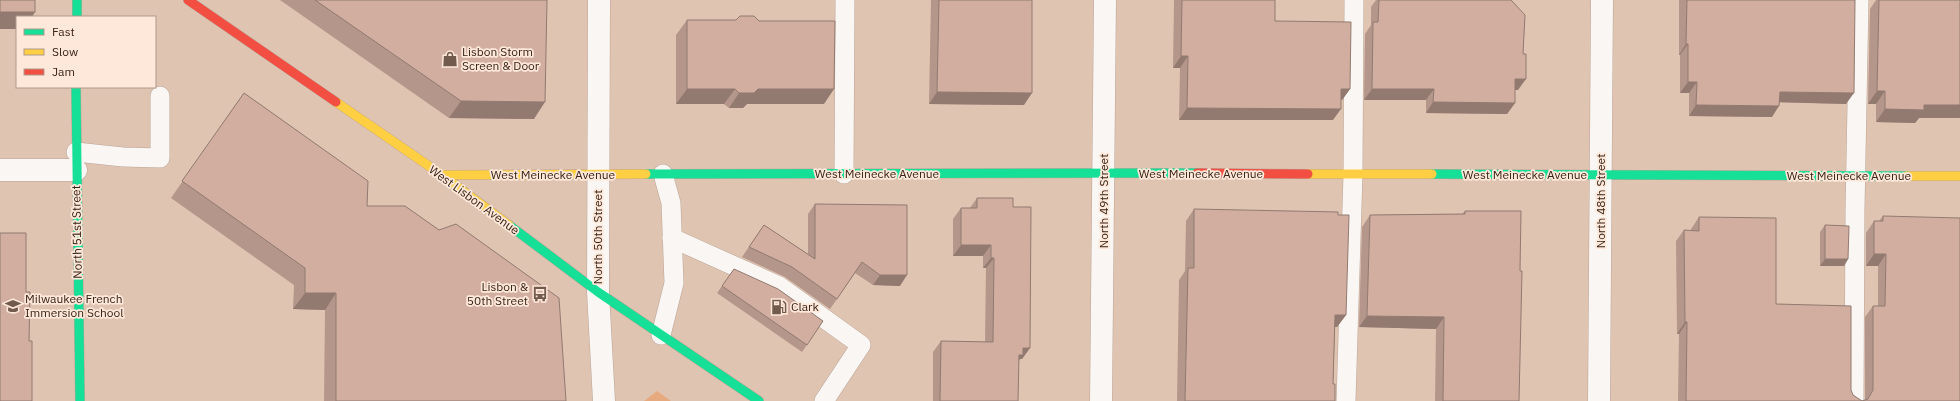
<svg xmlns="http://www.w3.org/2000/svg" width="1960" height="401" font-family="'IBM Plex Sans',sans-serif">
<rect width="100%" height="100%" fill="#e0c4b2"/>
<path fill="#e7aa7f" d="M657,391l14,10h-27z"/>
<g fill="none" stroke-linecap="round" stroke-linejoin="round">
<defs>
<g id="lane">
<path d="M76,152l47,5 37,1v-62"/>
<path d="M844,174l1,-174"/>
<path d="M672,238l107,48 82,59 -37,56"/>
<path d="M661,335l13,-52 -3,-80 -8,-29"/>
<path d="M1346,401l7,-227 1,-174"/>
<path d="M1854,401l1,-192 4,-209"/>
</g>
<g id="street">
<path d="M599,0l-1,292 6,109"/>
<path d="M0,170h76"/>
<path d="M1101,401l4,-401"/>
<path d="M1599,401l3,-401"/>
</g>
<g id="fast">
<path d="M77,0v17"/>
<path d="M76,87l4,314"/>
<path d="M646,174l551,-1"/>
<path d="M1432,174l475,2"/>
<path d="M509,225l89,67 161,109"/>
</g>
<g id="slow">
<path d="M336,102l106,73 67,50"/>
<path d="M1308,174h124"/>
<path d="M442,175l204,-1"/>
<path d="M1907,176h53"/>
</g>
<g id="jam">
<path d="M188,0l148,102"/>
<path d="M1197,173l111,1"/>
</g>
</defs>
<use href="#lane" stroke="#baa495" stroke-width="20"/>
<use href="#street" stroke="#baa495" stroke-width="23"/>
<use href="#fast" stroke="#baa495" stroke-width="10"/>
<use href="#slow" stroke="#baa495" stroke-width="10"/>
<use href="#jam" stroke="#baa495" stroke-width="10"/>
<use href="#lane" stroke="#faf6f3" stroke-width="19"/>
<use href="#street" stroke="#faf6f3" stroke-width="22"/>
<use href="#fast" stroke="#16e098" stroke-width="9"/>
<use href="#slow" stroke="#ffcf43" stroke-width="9"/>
<use href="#jam" stroke="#f24e42" stroke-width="9"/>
</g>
<g fill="#b4968a">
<path d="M280,0h267l-13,119 -85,-1z"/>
<path d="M931,0h101l-8,105 -95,-1z"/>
<path d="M1174,0h101v21l75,68 -8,11h-1l-8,20h-154l1,-52h-7z"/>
<path d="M1376,0h135l7,90h-3v13l-8,11 -81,-1v-13h-62l1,-66 6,-9v-18z"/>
<path d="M1679,0h176l-9,104 -66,-2 -8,15 -83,-1v-23h-9v-38h-1z"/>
<path d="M1876,0h84v118h-41l-4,5 -39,-1v-18h-8l2,-95z"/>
<path d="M687,20l137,84h-77l-4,4h-14l-5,-4h-48v-69z"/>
<path d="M244,93l123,113 199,195h-242l1,-91 -32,-1 1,-24 -123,-87z"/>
<path d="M977,198l36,9 17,141 -8,11h-2l-1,2 -1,40h-85v-49l8,-11 44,1 1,-74h-3v-12h-30v-37l8,-11h9z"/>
<path d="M815,204l85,82 -27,-1 -18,-12 -25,36 -45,-32 -43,-20 22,-32 44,29v-40z"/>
<path d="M1194,209l152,106 -9,12h-2l-2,57 2,17h-158l2,-121 6,-9 1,-50z"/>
<path d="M1465,211l55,60 -1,130h-84l1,-72 -77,-2 3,-100 8,-12 92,-1z"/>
<path d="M1883,216l77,185h-282l1,-67h-2l-1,-93 8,-11h7v-1l8,-12 152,173 2,5 9,6 3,-1v-83l8,-11h5v-40h-12v-33l8,-12h5z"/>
<path d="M1825,225l23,34 -4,7h-24v-34z"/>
<path d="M734,269l89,52 -21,31 -85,-59z"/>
</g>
<g fill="#927a70">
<path d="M0,12h35l-3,5h-15v12h-17z"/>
<path d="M1686,44h2l-8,11h-1z"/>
<path d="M1181,56h7l-8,12h-7z"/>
<path d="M1515,79h11l-8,11h-11z"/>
<path d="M1688,82h9l-8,11h-9z"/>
<path d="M687,89h48l-11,15h-48z"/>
<path d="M758,89h76l-10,15h-77l-4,4h-14l10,-15z"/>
<path d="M1341,89h9l-8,11h-9z"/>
<path d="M1372,89h62l-8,11h-62z"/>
<path d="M1877,91h8l-9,13h-8z"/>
<path d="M937,92l95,1 -8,12 -95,-1z"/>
<path d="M1780,92l74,1 -8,11 -74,-2z"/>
<path d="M461,101l84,1 -11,17 -85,-1z"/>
<path d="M1433,102l82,1 -8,11 -81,-1z"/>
<path d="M1696,105l83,1 -7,11 -83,-1z"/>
<path d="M1924,105h36v13h-41l-4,5 -39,-1 9,-13z"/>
<path d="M1187,108l154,1 -8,11h-154z"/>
<path d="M961,245h30l-8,11h-30z"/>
<path d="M1874,254h12l-8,12h-12z"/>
<path d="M991,258h3l-8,10h-3z"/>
<path d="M1825,259h23l-4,7h-24z"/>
<path d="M880,275h27l-7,11 -27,-1z"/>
<path d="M305,293h31l-11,17 -32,-1z"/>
<path d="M1335,315h11l-9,12h-10z"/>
<path d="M1367,316l77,1 -8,12 -77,-2z"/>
<path d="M1685,322h2l-8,12h-2z"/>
<path d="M1023,348h7l-8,11h-2l-5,7h-4z"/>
</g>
<g fill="#d1aea0" stroke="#927a70">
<rect x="0" y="0" width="35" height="12"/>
<path d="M315,0h232l-2,102 -84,-1z"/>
<path d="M939,0h93v93l-95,-1z"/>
<path d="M1182,0h93v21l76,1 -1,67h-9v20l-154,-1 1,-52h-7z"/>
<path d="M1379,0h132l14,15 -2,39h3v25h-11v24l-82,-1 1,-13h-62l1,-67h5z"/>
<path d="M1687,0h168l-1,93 -74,-1 -1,14 -83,-1 1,-23h-9v-38h-2z"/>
<path d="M1879,0h81v105h-36v5l-39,-1v-18h-8z"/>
<path d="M740,16h14l5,5h76l-1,68h-76l-4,4h-15l-4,-4h-48v-69h49z"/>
<path d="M244,93l124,88 -1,25h38l34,24 17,-6 103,74 7,103h-230v-108h-31v-25l-123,-87z"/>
<path d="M977,198h36v9h18l-1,141h-7v7h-4l-1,46h-78l1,-60 52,1 1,-84h-3v-13h-30v-37h16z"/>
<path d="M815,204l92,1v70h-27l-18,-13 -25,37 -45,-32 -43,-20 15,-22 51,34z"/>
<path d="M1194,209l144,3v3h11l-3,100h-11l-2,69h2v17h-150l3,-133h6z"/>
<path d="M1465,211h56l-1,60h2l-3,130h-76l1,-84 -77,-1 3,-101 95,-1z"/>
<path d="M1883,216l77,2v183h-274l1,-79h-2l-1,-92 15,1v-14l77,1v86l75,2v84l2,5 9,6 6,-2 5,-9v-84h12l1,-52h-12v-33h9z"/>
<path d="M1825,225l24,1 -1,33h-23z"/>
<path d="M0,233h26v59h4l-1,49h3v60h-32z"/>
<path d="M734,269l44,20 45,32 -16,24 -85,-59z"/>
</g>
<defs>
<symbol id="shop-bare" viewBox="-9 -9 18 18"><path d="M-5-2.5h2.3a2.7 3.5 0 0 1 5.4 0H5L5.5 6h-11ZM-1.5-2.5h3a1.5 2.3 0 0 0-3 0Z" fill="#725b4d" stroke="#fee8da" stroke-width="2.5" paint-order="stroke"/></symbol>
<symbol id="bus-bare" viewBox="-9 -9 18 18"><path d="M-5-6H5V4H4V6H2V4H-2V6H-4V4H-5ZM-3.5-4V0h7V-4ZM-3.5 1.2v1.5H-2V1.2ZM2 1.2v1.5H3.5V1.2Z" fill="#725b4d" stroke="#fee8da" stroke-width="2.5" paint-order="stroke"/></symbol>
<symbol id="school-bare" viewBox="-9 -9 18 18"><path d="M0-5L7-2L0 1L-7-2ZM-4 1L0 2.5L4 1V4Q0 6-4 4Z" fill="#725b4d" stroke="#fee8da" stroke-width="2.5" paint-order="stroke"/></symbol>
<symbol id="fuel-bare" viewBox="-9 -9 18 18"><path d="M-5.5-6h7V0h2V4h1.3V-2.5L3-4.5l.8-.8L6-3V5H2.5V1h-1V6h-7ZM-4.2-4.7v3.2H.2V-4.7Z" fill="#725b4d" stroke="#fee8da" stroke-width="2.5" paint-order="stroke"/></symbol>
</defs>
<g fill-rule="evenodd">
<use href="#shop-bare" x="439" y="48" width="22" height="22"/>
<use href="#bus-bare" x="529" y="283" width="22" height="22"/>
<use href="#school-bare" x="2" y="295" width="22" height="22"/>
<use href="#fuel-bare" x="768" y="296" width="22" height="22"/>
</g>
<g text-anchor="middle" stroke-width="3.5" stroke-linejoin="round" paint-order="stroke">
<g font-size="12" fill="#372316" stroke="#fee8da" text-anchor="start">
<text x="462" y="56">Lisbon Storm<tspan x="462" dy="14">Screen &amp; Door</tspan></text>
<text x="528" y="291" text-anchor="end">Lisbon &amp;<tspan x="528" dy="14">50th Street</tspan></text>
<text x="25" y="303">Milwaukee French<tspan x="25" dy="14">Immersion School</tspan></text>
<text x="791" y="311">Clark</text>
</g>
<g font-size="12" fill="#372316" stroke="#fee8da">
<text x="877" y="178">West Meinecke Avenue</text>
<text x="1201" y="178">West Meinecke Avenue</text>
<text x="553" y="179">West Meinecke Avenue</text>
<text x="1525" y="179">West Meinecke Avenue</text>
<text x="1849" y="180">West Meinecke Avenue</text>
<text transform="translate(474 200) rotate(36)" y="4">West Lisbon Avenue</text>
<text transform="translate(1104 201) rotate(-90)" y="4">North 49th Street</text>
<text transform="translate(1601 201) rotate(-90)" y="4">North 48th Street</text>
<text transform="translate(77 232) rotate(-91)" y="4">North 51st Street</text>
<text transform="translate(598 237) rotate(-90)" y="4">North 50th Street</text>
</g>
</g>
<rect x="16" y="16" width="140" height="72" fill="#fee8da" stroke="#ae998c"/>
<rect x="24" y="29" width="20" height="6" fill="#16e098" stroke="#ae998c"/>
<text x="52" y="36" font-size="12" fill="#372316">Fast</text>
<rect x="24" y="49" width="20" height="6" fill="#ffcf43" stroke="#ae998c"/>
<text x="52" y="56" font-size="12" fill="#372316">Slow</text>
<rect x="24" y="69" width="20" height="6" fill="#f24e42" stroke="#ae998c"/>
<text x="52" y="76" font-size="12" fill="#372316">Jam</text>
</svg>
